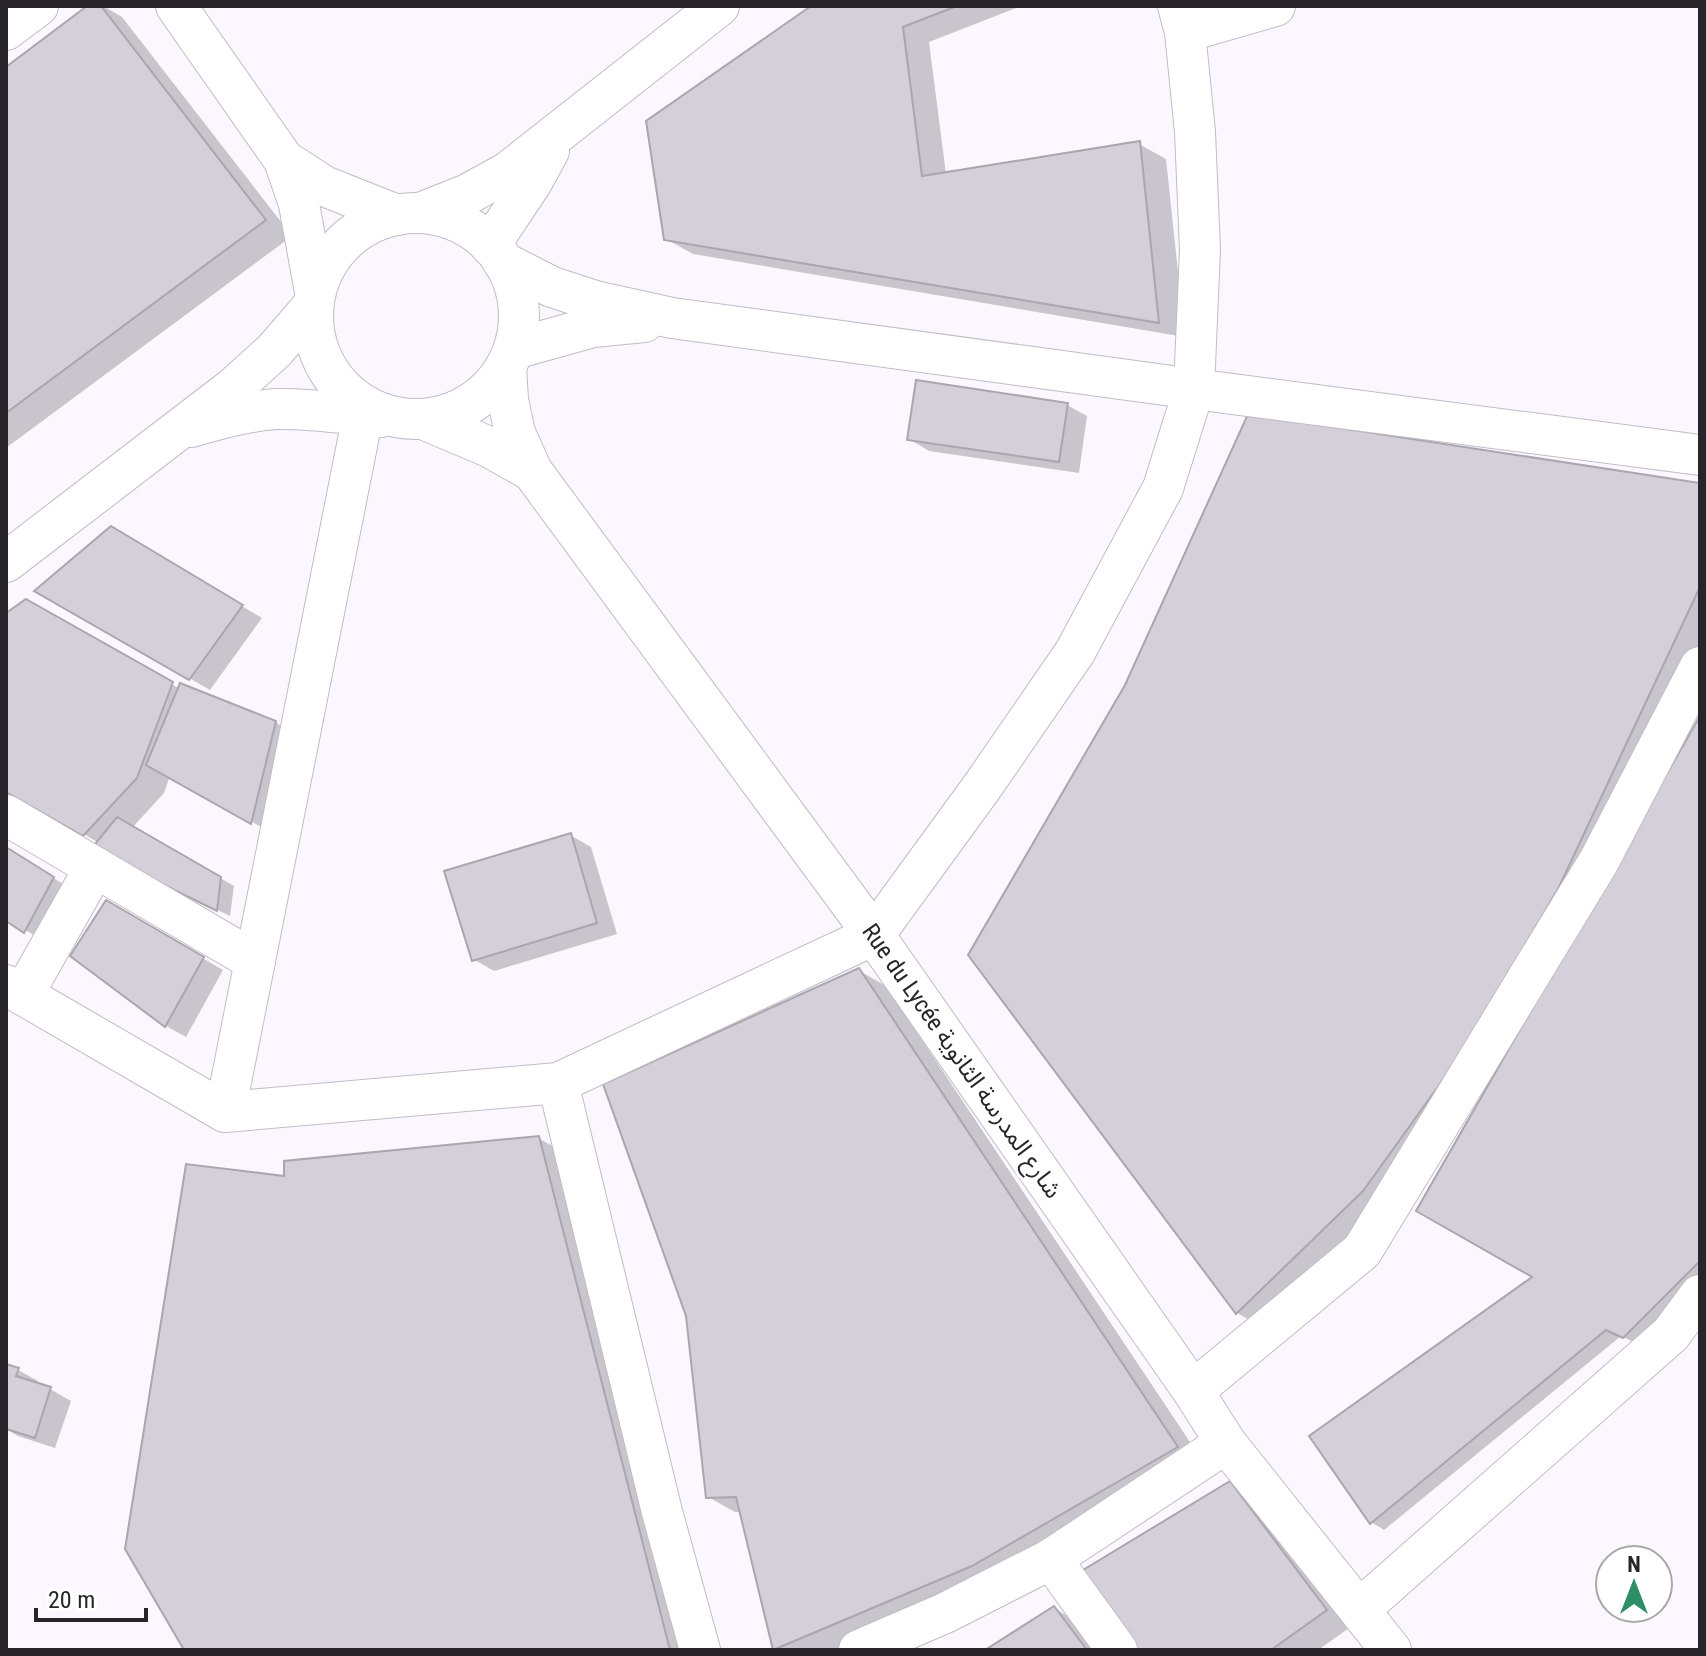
<svg xmlns="http://www.w3.org/2000/svg" width="1706" height="1656" font-family="'Roboto Condensed','Noto Sans Arabic',sans-serif">
<rect width="100%" height="100%" fill="#fcf7ff"/>
<g fill="#0003">
<path d="M90,6h13l19,11 170,219 -286,212v-378z"/>
<path d="M814,6h207l-92,36 17,132 193,-30 27,15 19,178 -492,-83 -27,-15z"/>
<path d="M1067,405l20,11 -8,57 -150,-22 -20,-12z"/>
<path d="M1700,485v174l-310,547 -126,122 -27,-15z"/>
<path d="M111,529l151,89 -52,72 -172,-100z"/>
<path d="M26,601l154,88 95,33 20,12 -23,99 -102,-57 -6,17 -32,35 102,58 -4,30 -123,-60 -8,-13 -93,-54v-174z"/>
<path d="M1700,720v562l-62,62 -17,-8 -237,194 -13,-8 165,-245z"/>
<path d="M570,835l21,12 26,87 -123,37 -21,-12z"/>
<path d="M6,849l67,41 -28,52 -39,-24z"/>
<path d="M107,903l116,67 -37,67 -20,-11 -94,-70z"/>
<path d="M858,970l28,16 318,477 -205,117 -164,70h-59l-34,-138h-7l-27,-15z"/>
<path d="M538,1138l27,15 127,497h-505l99,-472z"/>
<path d="M6,1366l12,4 20,11 -1,4 13,4 21,12 -16,47 -37,-12 -12,-7z"/>
<path d="M1230,1484l27,15 95,127 -34,24h-178z"/>
<path d="M1054,1608l27,16 20,26h-113z"/>
</g>
<g fill="#d4cfd8" stroke="#aaa5ae" stroke-width="2">
<path d="M87,6h14l165,214 -260,193v-346z"/>
<path d="M811,6h146l-54,21 19,149 218,-35 19,182 -495,-83 -18,-119z"/>
<path d="M916,380l152,23 -9,59 -152,-22z"/>
<path d="M1248,414l452,69v104l-141,300 -99,169 -97,135 -127,123 -268,-359 157,-270z"/>
<path d="M111,526l132,79 -54,75 -155,-89z"/>
<path d="M26,599l147,83 -36,96 -54,58 -77,-44v-179z"/>
<path d="M180,683l96,38 -25,103 -105,-59z"/>
<path d="M1700,716v545l-77,77 -17,-8 -236,194 -61,-88 223,-159 -116,-66z"/>
<path d="M117,817l104,60 -4,34 -126,-62z"/>
<path d="M571,833l26,90 -125,38 -28,-90z"/>
<path d="M6,847l48,30 -30,56 -18,-12z"/>
<path d="M106,900l98,57 -39,70 -95,-71z"/>
<path d="M859,968l319,479 -206,119 -199,84 -37,-153 -30,1 -20,-182 -83,-232z"/>
<path d="M539,1136l131,514h-486l-59,-101 61,-385 98,12v-15z"/>
<path d="M6,1364l13,4 -3,8 35,11 -16,51 -29,-9z"/>
<path d="M1230,1481l97,129 -56,40h-133l-55,-80z"/>
<path d="M1054,1606l33,44h-102z"/>
</g>
<g fill="none" stroke-linecap="round" stroke-linejoin="round">
<defs>
<g id="minor">
<path d="M176,6l108,154 15,44 16,88"/>
<path d="M6,30l32,-24"/>
<path d="M1185,32l90,-26"/>
<path d="M284,160l40,26 73,29"/>
<path d="M420,213l48,-19 40,-22 211,-166"/>
<circle cx="416" cy="316" r="103"/>
<path d="M490,245l42,-63 17,-31"/>
<path d="M503,262l49,25 43,14 77,17 522,71 506,66"/>
<path d="M514,349l79,-22 51,-5"/>
<path d="M506,366l2,34 7,33 17,38 342,464 319,456 33,52 165,207"/>
<path d="M423,419l66,28 43,24"/>
<path d="M191,427c28,-8 56,-16 85,-18 35,-1 70,5 105,8"/>
<path d="M6,562l227,-174 41,-37 38,-44"/>
<path d="M6,815l249,146"/>
<path d="M6,985l219,127 333,-29 316,-148 108,-148 93,-135 88,-164 31,-99 6,-139 -5,-118 -10,-100 -7,-26"/>
<path d="M23,995l72,-128"/>
<path d="M558,1083l104,429 38,138"/>
<path d="M225,1112l138,-697"/>
<path d="M1193,1391l169,-140 237,-390 101,-194"/>
<path d="M1051,1559l66,91"/>
<path d="M1360,1609l311,-275 29,-39"/>
<path d="M859,1650l86,-37 106,-54 175,-116"/>
</g>
</defs>
<use href="#minor" stroke="#c1bcc5" stroke-width="42"/>
<use href="#minor" stroke="#fff" stroke-width="40"/>
</g>
<g text-anchor="middle" stroke-width="6" stroke-linejoin="round" paint-order="stroke">
<g font-size="24" fill="#272529" stroke="#fff">
<text transform="translate(962 1061) rotate(55)" y="8">Rue du Lycée شارع المدرسة الثانوية</text>
</g>
</g>
<rect width="1706" height="1656" fill="none" stroke="#272529" stroke-width="16"/>
<g transform="translate(1634 1584)"><circle r="38" fill="#ffffff" stroke="#a9a8a9" stroke-width="2"/>
<path d="M0-6L14 30L0 20L-14 30Z" fill="#2e8e67"/>
<text y="-12" font-size="22" font-weight="bold" text-anchor="middle" fill="#272529">N</text>
</g>
<path d="M36 1608v12h110v-12" fill="none" stroke="#272529" stroke-width="4"/>
<text x="48" y="1608" font-size="24" fill="#272529" stroke="#ffffff" stroke-width="6" paint-order="stroke">20 m</text>
</svg>
